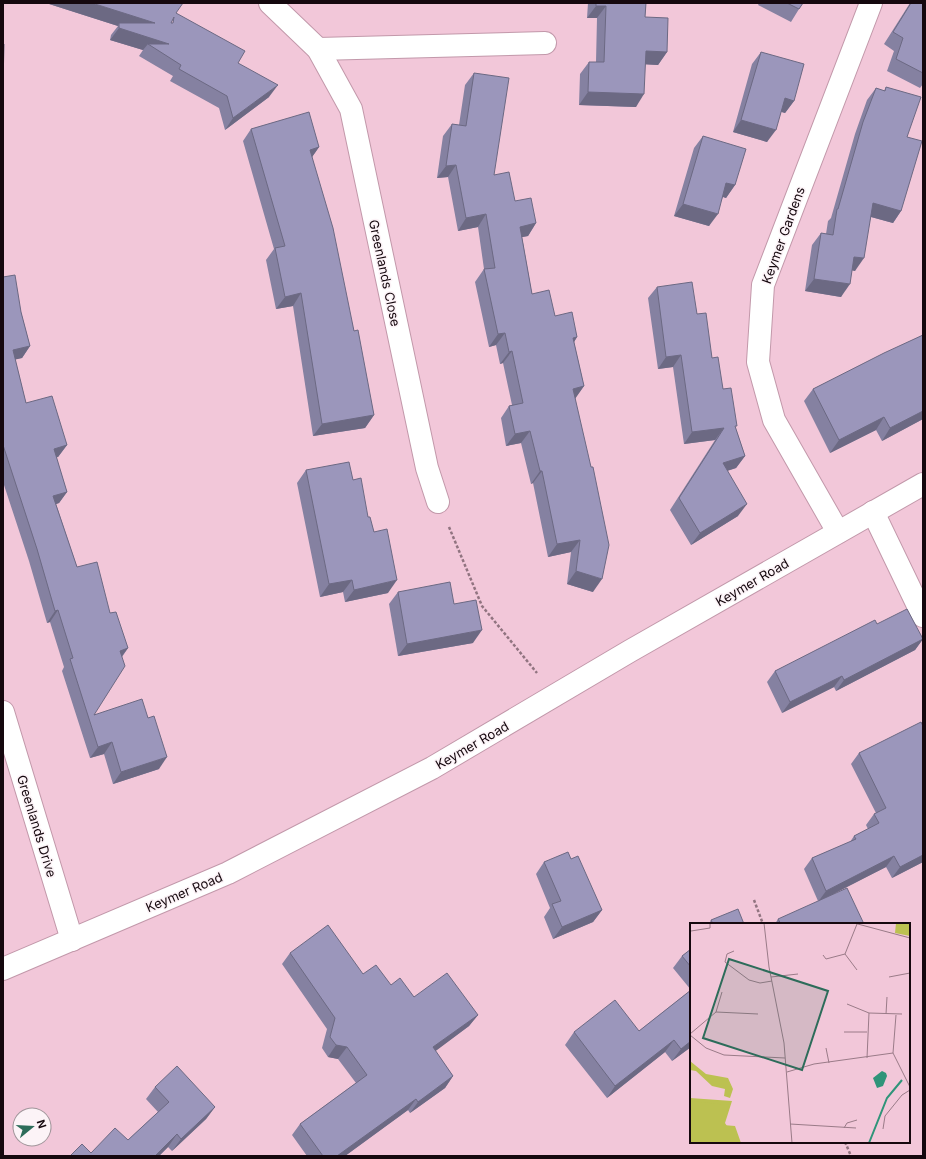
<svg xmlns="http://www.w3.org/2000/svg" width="926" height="1159" font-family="Inter,sans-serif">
<rect width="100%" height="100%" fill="#f2c7d9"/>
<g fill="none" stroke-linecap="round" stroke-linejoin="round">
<defs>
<g id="minor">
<path d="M270,3l48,46 33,60 76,359 11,34"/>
<path d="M318,49l227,-6"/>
<path d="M873,512l50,104"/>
<path d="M838,532l-64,-112 -16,-58 5,-77 108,-282"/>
<path d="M3,712l69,228"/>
</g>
<path id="tertiary" d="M3,969l225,-96 204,-105 198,-117 293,-167"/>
</defs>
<use href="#minor" stroke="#c298aa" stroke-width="24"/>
<use href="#tertiary" stroke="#c298aa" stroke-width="24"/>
<g stroke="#917480" stroke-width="2.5" stroke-dasharray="3 2" stroke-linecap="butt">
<path d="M449,527l33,79 55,67"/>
<path d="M754,900l9,24"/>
<path d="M845,1142l6,14"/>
</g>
<use href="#minor" stroke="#fff" stroke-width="22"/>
<use href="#tertiary" stroke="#fff" stroke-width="22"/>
</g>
<g fill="#8581a1" fill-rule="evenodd">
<path d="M46,3l130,10 62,50 31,34 -44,33 -6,-22 -49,-27 3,-5 -34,-20 4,-6 -33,-10 1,-5 7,-9zM174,17l-1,6h-2z"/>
<path d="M588,3h58l-1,14 22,35 -9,13 -13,-1 -9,43 -57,-2 1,-31 9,-12h7l1,-44h-10z"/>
<path d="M759,3h44l-4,6 -8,13 -33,-17z"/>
<path d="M910,3h13v81l-3,4 -33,-17 7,-20 -10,-7z"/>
<path d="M761,52l33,49 -9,12 -4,-1 -14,30 -34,-10 19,-68z"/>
<path d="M474,73l20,102 21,26 21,22 -8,13 -6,1 10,57 45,43 -3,5 10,44 -9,12 18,194 -26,-8 4,-32 -23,5 -15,-74 -2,1 -10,-41 -15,3 -5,-28 8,-12 3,-1 -9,-42 -3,1 -4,-19 -7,2 -14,-65 9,-13 -6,-42 -20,4 -10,-54 -11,1 6,-42 9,-12 7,1 6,-40z"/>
<path d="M886,87l21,50 -6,74 -8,12 -22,-6 -16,54 -3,-1 -11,27 -36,-6 7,-46 9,-12 5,1 2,-13 3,-3 24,-84 12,-34 9,-12 8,3z"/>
<path d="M251,129l68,18 -7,10 42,174 20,84 -9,13 -52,8 -20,-130 -17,3 -10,-49 8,-11 -31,-108z"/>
<path d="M703,136l32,49 -9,13 -3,-1 -14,29 -35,-10 20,-68z"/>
<path d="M3,277l18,35 9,34 -8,12 -7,1 11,44 41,42 -9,12h-2l11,35 -8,11 -3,1 21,63 33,46 18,35 -6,9 -28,58 65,54 -46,15 -9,-30 -14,4 -28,-87 2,-4 -14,-45 -3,1 -18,-62 -26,-79z"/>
<path d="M657,287l40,27 48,142 -9,12 -9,3 11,45 -47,29 -21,-35 45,-70 -31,4 -11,-77 -15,2 -10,-71z"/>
<path d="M923,335v84l-41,22 -6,-11 -46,23 -26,-52 9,-12z"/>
<path d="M306,470l47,10 15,37 6,15 14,61 -43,9 -2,-10 -23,5 -23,-114z"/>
<path d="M398,592l56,12 19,39 -75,13 -9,-52z"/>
<path d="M877,624l46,15 -8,11 -79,41 -2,-4 -52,26 -15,-31 8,-11z"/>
<path d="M923,726v136l-31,16 -6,-11 -68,34 -14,-32 8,-11 38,-16 4,-6 14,-7 -2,-4 8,-11 2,-1 -25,-49 8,-11z"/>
<path d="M571,859l31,51 -9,12 -40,17 -9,-22 6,-9 -14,-34 8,-12z"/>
<path d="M778,919l3,5h-6z"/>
<path d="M711,920l33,4h-35z"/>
<path d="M691,949v98l-19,14 -7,-9 -58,46 -42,-53 9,-13 65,-1 52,-41 -18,-22 9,-12z"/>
<path d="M290,953l73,21 28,11 23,12 64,18 -9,11 -34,25 18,25 -8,12 -35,25 -2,-3 -63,46h-38l-15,-21 8,-11 56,-41 -18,-24 -10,-2 -6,-9 5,-19 -45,-65z"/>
<path d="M155,1087l60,20 -9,12 -34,32 -4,-4 -9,9h-89l21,-3 37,-13 30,-28 -12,-13z"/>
</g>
<g fill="#6c6983">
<path d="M46,3h46l63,20h-36l-1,3z"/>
<path d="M596,6h10l-9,12h-10z"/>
<path d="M119,28l50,16h-21l-5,6 -33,-10z"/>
<path d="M646,51l21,1 -9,13 -21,-1z"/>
<path d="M278,85l-9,12 -44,33 8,-12z"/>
<path d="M588,92l56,2 -8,13 -57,-2z"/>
<path d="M785,98l9,3 -9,12 -8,-3z"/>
<path d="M741,120l35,10 -9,12 -34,-10z"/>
<path d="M319,147l-9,13v-10z"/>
<path d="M456,165l-8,12 -11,1 9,-12z"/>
<path d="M726,183l9,2 -9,13 -8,-3z"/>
<path d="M873,203l28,8 -8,12 -29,-8z"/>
<path d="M683,204l35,10 -9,12 -35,-10z"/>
<path d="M486,214l-8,13 -20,4 8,-13z"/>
<path d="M536,223l-8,13 -16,3 8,-12z"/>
<path d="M854,257l10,1 -9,13 -9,-2z"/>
<path d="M814,279l36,5 -9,13 -36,-6z"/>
<path d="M301,293l-8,13 -17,3 9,-12z"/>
<path d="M505,333l-9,12 -7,2 9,-13z"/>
<path d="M577,337l-8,13 4,-12z"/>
<path d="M30,346l-8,12 -17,4 8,-12z"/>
<path d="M512,351l-9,12 -3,1 9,-12z"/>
<path d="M681,355l-8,12 -15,2 8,-12z"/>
<path d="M584,386l-9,13 -2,-10z"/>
<path d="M923,411v8l-41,22 8,-13z"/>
<path d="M374,415l-9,13 -52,8 9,-12z"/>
<path d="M884,417l-8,13 -46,23 9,-13z"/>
<path d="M724,428l-9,12 -31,4 8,-12z"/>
<path d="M530,431l-9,12 -15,3 9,-12z"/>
<path d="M67,445l-9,12 -13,3 9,-11z"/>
<path d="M745,456l-9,12 -22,7 9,-12z"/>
<path d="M540,471h2l-9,12 -2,1z"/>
<path d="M67,492l-8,11 -14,5 8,-12z"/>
<path d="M747,504l-9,12 -47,29 9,-12z"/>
<path d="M580,540l-9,12 -23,5 9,-13z"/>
<path d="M576,571l26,8 -9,13 -26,-8z"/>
<path d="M352,580l-9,12 -23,5 9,-13z"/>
<path d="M397,580l-9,13 -43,9 9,-12z"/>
<path d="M58,610l-8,12 -3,1 8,-12z"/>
<path d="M482,630l-9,13 -75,13 9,-12z"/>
<path d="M923,639l-8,11 -79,41 8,-11z"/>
<path d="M128,648l-9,12 1,-9z"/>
<path d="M842,676l-8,11 -52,26 8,-11z"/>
<path d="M112,742l-8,12 -14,4 8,-11z"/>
<path d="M167,757l-8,12 -46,15 8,-12z"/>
<path d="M923,855v7l-31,16 8,-11z"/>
<path d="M894,856l-8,11 -68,35 8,-11z"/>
<path d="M602,910l-9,12 -40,17 9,-12z"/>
<path d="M478,1015l-9,11 -44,33 8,-12z"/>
<path d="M674,1040l-9,12 -58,46 8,-12z"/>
<path d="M691,1041v6l-19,14 9,-12z"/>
<path d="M336,1045l11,2 -9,12 -10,-2z"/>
<path d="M453,1076l-8,12 -35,25 8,-11z"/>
<path d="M416,1099l-8,11 -63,46h-8z"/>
<path d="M215,1107l-9,12 -34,32 9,-12z"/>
<path d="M177,1134l-9,13 -9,9h-4z"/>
</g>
<g fill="#9b96bb" stroke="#6c6983" fill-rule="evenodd">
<path d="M92,3h91l-7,10 69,38 -7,12 40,22 -45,33 -6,-22 -48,-27 2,-4 -33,-21h21l-50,-16v-5h36zM174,17l-1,6h-2z"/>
<path d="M596,3h50l-1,14 23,1 -1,34 -21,-1 -2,43 -56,-2 1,-30h15l2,-56h-10z"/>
<path d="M787,3h16l-4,6z"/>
<path d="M911,3h12v70l-27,-14 7,-21 -10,-6z"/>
<path d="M3,44h1l-1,39z"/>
<path d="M761,52l43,12 -10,37 -9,-3 -9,32 -35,-10z"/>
<path d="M474,73l35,5 -15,97 15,-3 6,29 16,-3 5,25 -16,4 12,67 17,-4 6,26 17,-4 5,25 -4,1 11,48 -11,3 18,78h2l16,78 -7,34 -26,-8 4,-31 -23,4 -15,-73h-2l-10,-40 -15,3 -6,-28 14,-3 -11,-52 -3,1 -4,-19 -7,1 -14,-65 11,-1 -9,-54 -20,4 -10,-53 -10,1 6,-42 14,2z"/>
<path d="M886,87l35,10 -14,40 15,4 -21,70 -28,-8 -9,55 -10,-1 -4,27 -36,-5 7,-46 12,2 4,-26h1l25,-87 13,-34 9,3z"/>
<path d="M309,112l10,35 -9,3 23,78 21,103 4,-1 16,85 -52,9 -21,-131 -16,4 -10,-49 10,-2 -34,-117z"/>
<path d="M703,136l43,13 -11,36 -9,-2 -8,31 -35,-10z"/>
<path d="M15,275l6,37 9,34 -17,4 13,53 26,-7 15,49 -13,4 13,43 -14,4 24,71 20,-5 13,51 6,-1 12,36 -8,3 5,15 -31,49 48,-16 6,19 6,-2 13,41 -46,15 -9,-30 -14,5 -28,-88 3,-1 -15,-48 -3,1 -18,-62 -34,-104v-168z"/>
<path d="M692,282l5,32 9,-1 6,45 6,-1 5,32 8,-1 6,38h-2l10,30 -22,7 24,41 -47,29 -21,-35 45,-70 -32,4 -11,-77 -15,2 -9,-70z"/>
<path d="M923,335v76l-33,17 -6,-11 -45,23 -26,-51 71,-36z"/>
<path d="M349,462l4,18 8,-2 7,39h2l4,15 13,-3 10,51 -43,10 -2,-10 -23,4 -23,-114z"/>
<path d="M450,582l4,22 22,-4 6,30 -75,14 -9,-52z"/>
<path d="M907,609l16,30 -79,41 -2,-4 -52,26 -15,-31 100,-51 2,4z"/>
<path d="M921,722l2,4v129l-23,12 -6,-11 -68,35 -14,-33 44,-19 -2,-3 25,-13 -5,-9 12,-6 -27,-55z"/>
<path d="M568,852l3,7 7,-3 24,54 -40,17 -10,-23 9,-3 -17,-39z"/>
<path d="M847,888l17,36h-83l-3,-5z"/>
<path d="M738,909l6,15h-31l-2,-4z"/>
<path d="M328,925l35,49 13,-9 15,20 9,-7 14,19 33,-24 31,42 -45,32 20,29 -35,26 -2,-3 -79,57h-14l-23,-32 67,-49 -20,-28 -11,-2 -6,-8 5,-19 -45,-65z"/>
<path d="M691,949v18l-9,-11z"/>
<path d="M691,990v51l-10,8 -7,-9 -59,46 -41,-54 41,-32 24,31z"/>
<path d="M177,1066l38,41 -34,32 -4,-5 -22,22h-85l12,-12 9,9 24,-25 13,12 41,-38 -14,-15z"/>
</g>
<g text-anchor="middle" stroke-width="3" stroke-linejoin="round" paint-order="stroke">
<g font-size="13" fill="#15080e" stroke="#fcf3f7">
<text transform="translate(783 235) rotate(-70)" y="5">Keymer Gardens</text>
<text transform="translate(385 273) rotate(78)" y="5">Greenlands Close</text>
<text transform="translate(752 582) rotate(-30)" y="5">Keymer Road</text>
<text transform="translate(472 745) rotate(-30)" y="5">Keymer Road</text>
<text transform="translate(37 826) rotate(73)" y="5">Greenlands Drive</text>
<text transform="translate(184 892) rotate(-23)" y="5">Keymer Road</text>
</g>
</g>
<g transform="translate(690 923)">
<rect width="220" height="220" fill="#f2c7d9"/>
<path d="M0,138l16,13 22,4 5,11 -3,9 -6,-2 1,-7 -13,-3 -16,-15 -6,-1zM0,175l42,3 -7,22 5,8 -40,-27z" fill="#bcc151"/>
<path d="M206,0h14v13l-15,-3zM0,178l39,4 -6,20 12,1 6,17h-51z" fill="#bcc151"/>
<path d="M192,148l4,2 1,3 -4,10 -6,2 -4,-10z" fill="#2f9479"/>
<path fill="none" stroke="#2f9479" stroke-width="2" d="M179,220l18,-45 15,-18"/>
<path fill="none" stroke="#9a7b88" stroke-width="1" d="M74,0l5,44 15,76 8,100M164,0l56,15M1,8l19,-3v-5M44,28l-7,3 -2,8 24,18 11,3 12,-2M155,31l12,16M133,32l3,4 19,-5 12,-30M81,54l27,-3M199,54l21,-4M157,81l22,9 33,1M26,89l6,-20M196,91l1,-17M154,109h23M0,111l26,-22 42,2M0,112l16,13 18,7 61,3M136,125l3,15M203,130l3,-38M177,135l2,-45M97,149l27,-8 79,-11 17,34M100,201l66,4M154,205l3,-5 10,-3M193,206l2,-13 17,-21 8,-5"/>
<path fill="#2d6c5a" fill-opacity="0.15" stroke="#2d6c5a" stroke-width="2" d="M39,36l99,32 -26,79 -99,-32z"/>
<rect width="220" height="220" fill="none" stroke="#15080e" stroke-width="2"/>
</g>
<rect width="926" height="1159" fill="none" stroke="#15080e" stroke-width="8"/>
<g transform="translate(32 1127) rotate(72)"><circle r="19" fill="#fcf3f7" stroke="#a0959a"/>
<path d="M0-3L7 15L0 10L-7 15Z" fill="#2d6c5a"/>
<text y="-6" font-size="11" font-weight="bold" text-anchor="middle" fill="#15080e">N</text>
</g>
</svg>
